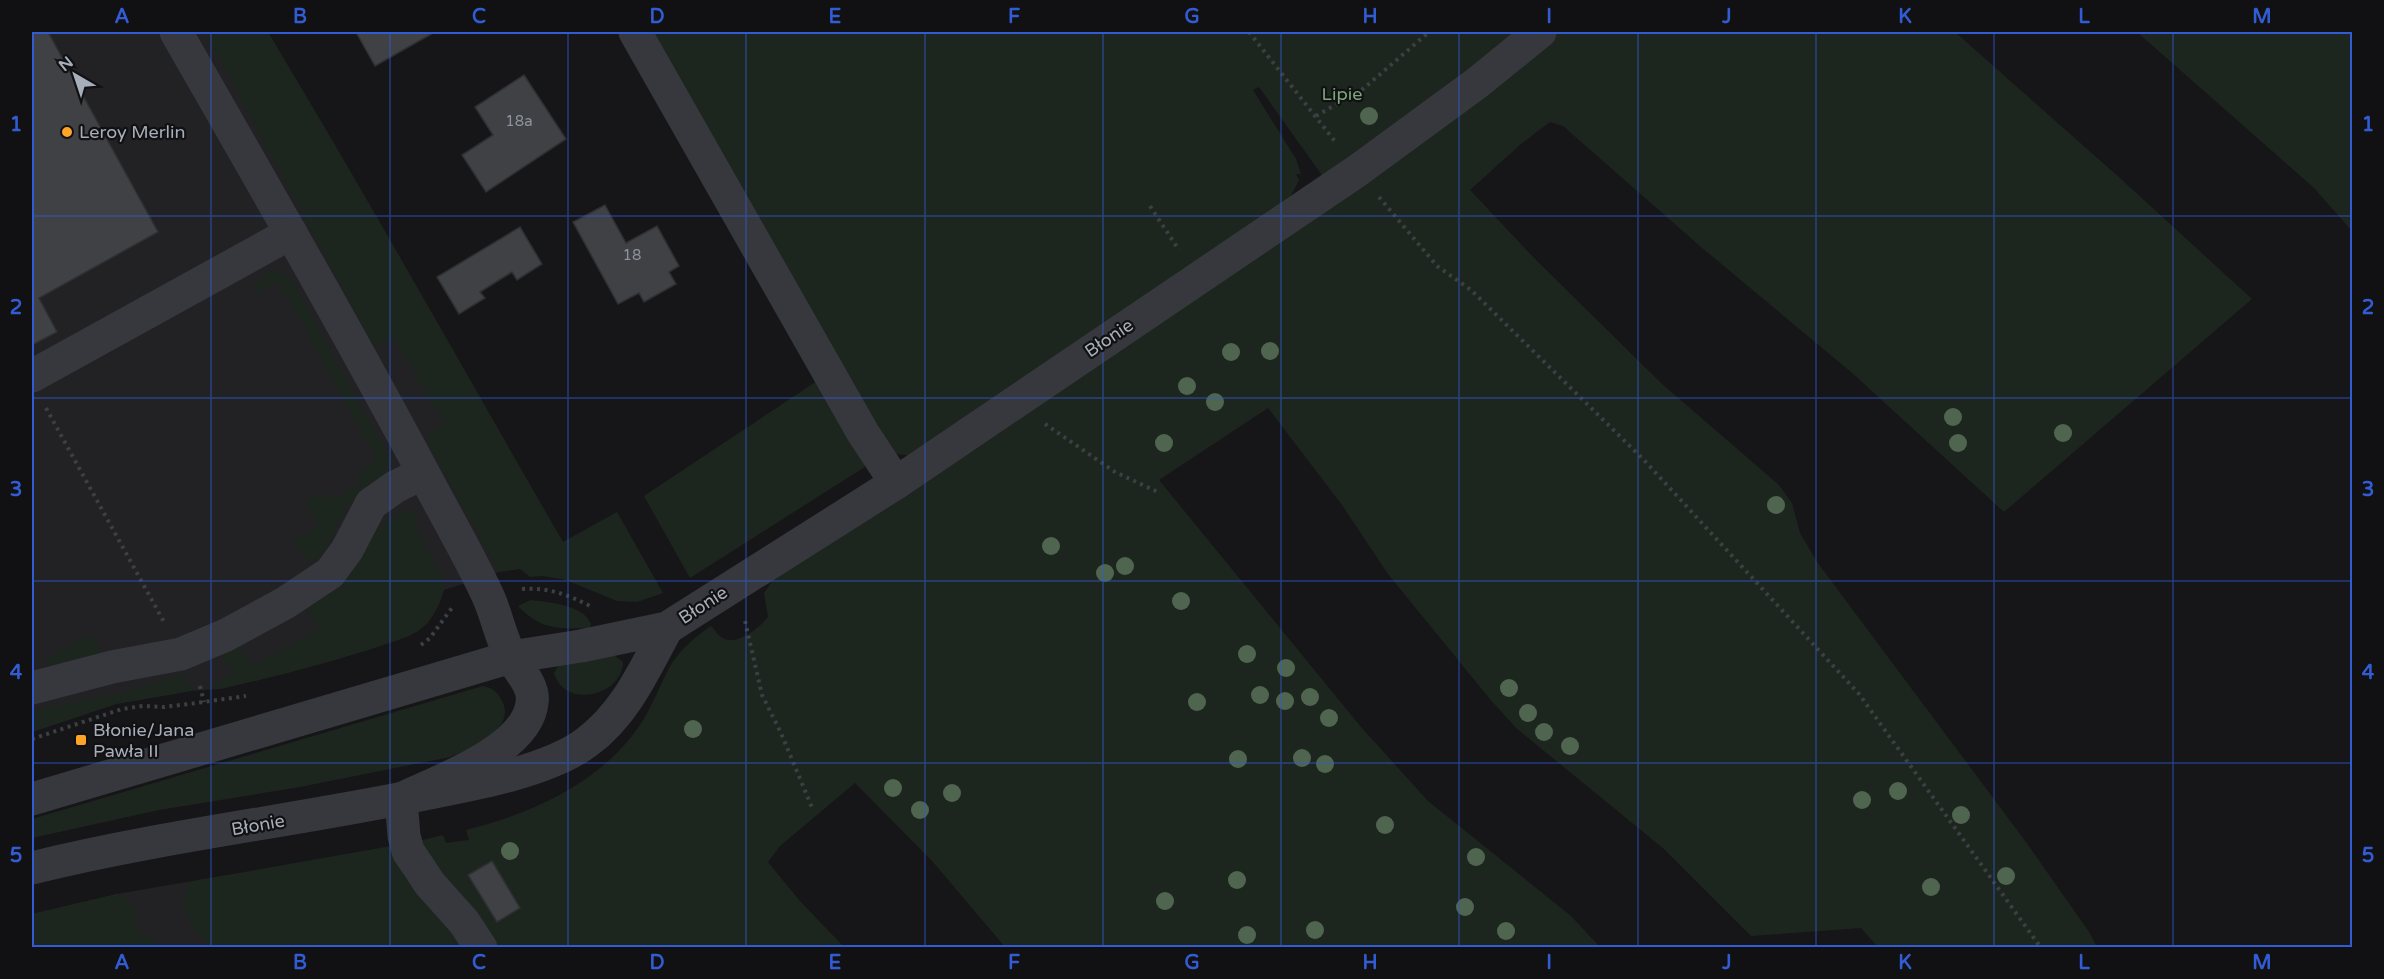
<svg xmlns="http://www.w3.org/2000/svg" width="2384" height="979" font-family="'Varela Round',sans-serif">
<rect width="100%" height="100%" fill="#161618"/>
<g fill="#222225">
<path d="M32,32h195l318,519 -46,21 -55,18 -10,23 -7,11 -20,13 -107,32 -79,20 -31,2 -74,13 -84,28z"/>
<path d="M227,875l40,72h-235v-33l85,-20z"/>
</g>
<g fill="#1d261e" fill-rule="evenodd">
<path d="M205,32h63c101,168 197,340 295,510l54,-30 46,81 -26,9 -20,-1 -51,-21 -23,-4 -13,1 -10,-8 -21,3 -72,-130v-6l17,-12 -51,-87 -19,10z"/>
<path d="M645,32h882l-201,149 -67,-94 -6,3 43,69 5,15h-5l3,6 -14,28 -372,248 -23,-3z"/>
<path d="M1555,32h400l166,147 131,120 -248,213 -153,-140 -150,-125 -138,-121 -13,-4 -29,22 -51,46 64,68 128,126 117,101 13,18 8,30 17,29 209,280 63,90 8,15h-219l-17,-19 -110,8 -87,-87 -148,-121 -27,-30 -101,-124 -46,-69 -74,-97 -109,72 202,247 67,74 143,115 29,31h-595l-72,-85 -78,-79 -75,63 -12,16 31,38 45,47h-349l-80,-105 28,-7 3,8 23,-3 -3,-10c66,-17 134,-46 174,-105 12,-18 19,-38 29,-57 10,-18 26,-31 42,-42 3,3 6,8 10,11 14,11 38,-9 47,-20l-4,-24 11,-16zM469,876l51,32 -23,14z"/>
<path d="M2137,32h215v199l-38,-43z"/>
<path d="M275,271l8,2 9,7 98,178c-3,24 -22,27 -38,44 -16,18 -20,44 -38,59l-7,-2 -15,-18 26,-15 -13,-24 16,-9 7,2 5,5 27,-15 -2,-13 19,-12 -99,-179 -24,13 1,-7 10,-14z"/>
<path d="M823,377l48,86 -181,115 -46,-82z"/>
<path d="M402,511l8,1 8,6 -3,6 30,57c-1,18 -12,40 -27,50 -20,14 -191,61 -212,58l28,-16 -14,-21 16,-8 17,21 65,-35 -13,-23 72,-81z"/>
<path d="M531,600c20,3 51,4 60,24l-1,4c-32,1 -49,2 -72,-22z"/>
<path d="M92,633l8,16v6l-50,13 -6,-7z"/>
<path d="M614,655l9,7c-1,34 -58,48 -69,11l6,-10z"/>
<path d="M182,673l10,15 -1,3 -75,13 -84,28v-21l93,-19z"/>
<path d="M483,686c10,2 16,7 20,17 12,27 -34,47 -53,54l-150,30 -141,23 -127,28v-19z"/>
<path d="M391,846l14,31 35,36 21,32v2h-248c-25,-19 -34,-33 -24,-64l5,-2z"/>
<path d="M117,894c9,5 17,11 22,21l-6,3 11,20 7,-3 7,12h-126v-33z"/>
</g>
<g fill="#404145" stroke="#2f3034" stroke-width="1.5">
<path d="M32,32h16l110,200 -119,66 18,34 -25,13z"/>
<path d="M356,32h76l1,1 -58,33z"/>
<path d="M524,75l42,64 -80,53 -24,-37 31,-20 -18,-28z"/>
<path d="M605,205l21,38 31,-17 22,40 -10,6 7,12 -32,18 -5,-9 -21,11 -45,-82z"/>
<path d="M520,227l22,37 -25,16 -5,-8 -32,20 5,6 -26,16 -22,-37z"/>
<path d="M492,861l28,47 -23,14 -29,-47z"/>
</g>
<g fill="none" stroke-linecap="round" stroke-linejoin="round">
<g stroke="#3c3f44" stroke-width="4" stroke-dasharray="3 4.5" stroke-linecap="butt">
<path d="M1249,32l88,112"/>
<path d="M1316,116l47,-27 66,-57"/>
<path d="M1379,197l58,69 34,24 172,169 216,235 182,254"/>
<path d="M1150,206l29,44"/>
<path d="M46,408l118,214"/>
<path d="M1045,424l70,48 45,21"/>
<path d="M522,589c26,-2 47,6 70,18"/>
<path d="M745,621l17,74 19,38 32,77"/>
<path d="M421,645l9,-7 24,-33"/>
<path d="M200,686l4,16"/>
<path d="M32,739l90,-30 21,-3 21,1 25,-3 57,-8"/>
</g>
<g stroke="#36383d" stroke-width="33">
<path d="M176,32c84,147 169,294 249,444 21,40 44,79 63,120 9,20 13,43 23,61 8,14 24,29 21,46 -5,47 -94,78 -131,96"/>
<path d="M635,32l228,401 33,50"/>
<path d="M32,376l259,-143"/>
<path d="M32,688l80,-21 69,-13 45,-19 59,-32 45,-30 17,-23 24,-46 24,-17 28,-14"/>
<path d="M32,799l479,-142 70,-11 86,-18 229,-145 461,-312 120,-88 63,-51"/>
<path d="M401,799l3,37 4,15 22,33 34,38 17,26"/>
<path d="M32,868c129,-32 262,-47 392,-74 47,-9 125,-23 163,-52 39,-29 57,-72 80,-114"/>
</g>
</g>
<g fill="#4f654f">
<circle cx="1369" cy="116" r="9"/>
<circle cx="1270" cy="351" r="9"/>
<circle cx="1231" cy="352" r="9"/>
<circle cx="1187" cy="386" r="9"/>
<circle cx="1215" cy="402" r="9"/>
<circle cx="1953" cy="417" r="9"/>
<circle cx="2063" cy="433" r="9"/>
<circle cx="1164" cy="443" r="9"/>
<circle cx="1958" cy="443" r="9"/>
<circle cx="1776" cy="505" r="9"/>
<circle cx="1051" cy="546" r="9"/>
<circle cx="1125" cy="566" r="9"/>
<circle cx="1105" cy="573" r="9"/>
<circle cx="1181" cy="601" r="9"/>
<circle cx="1247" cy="654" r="9"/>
<circle cx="1286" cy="668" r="9"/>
<circle cx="1509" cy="688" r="9"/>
<circle cx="1260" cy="695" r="9"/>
<circle cx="1310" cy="697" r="9"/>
<circle cx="1285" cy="701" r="9"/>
<circle cx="1197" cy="702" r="9"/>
<circle cx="1528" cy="713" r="9"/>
<circle cx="1329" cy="718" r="9"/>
<circle cx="693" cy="729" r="9"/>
<circle cx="1544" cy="732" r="9"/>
<circle cx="1570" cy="746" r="9"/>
<circle cx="1302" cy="758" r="9"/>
<circle cx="1238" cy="759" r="9"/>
<circle cx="1325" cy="764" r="9"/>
<circle cx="893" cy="788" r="9"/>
<circle cx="1898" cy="791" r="9"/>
<circle cx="952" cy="793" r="9"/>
<circle cx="1862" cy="800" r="9"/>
<circle cx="920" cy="810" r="9"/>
<circle cx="1961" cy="815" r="9"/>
<circle cx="1385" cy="825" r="9"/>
<circle cx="510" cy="851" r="9"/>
<circle cx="1476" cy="857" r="9"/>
<circle cx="2006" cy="876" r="9"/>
<circle cx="1237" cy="880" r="9"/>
<circle cx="1931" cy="887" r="9"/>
<circle cx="1165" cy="901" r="9"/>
<circle cx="1465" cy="907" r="9"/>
<circle cx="1315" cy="930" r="9"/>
<circle cx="1506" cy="931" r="9"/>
<circle cx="1247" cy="935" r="9"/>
</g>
<path fill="none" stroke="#325cd3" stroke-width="1.5" stroke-opacity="0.55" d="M211,32v916M390,32v916M568,32v916M746,32v916M925,32v916M1103,32v916M1281,32v916M1459,32v916M1638,32v916M1816,32v916M1994,32v916M2173,32v916M32,216h2320M32,398h2320M32,581h2320M32,763h2320"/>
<g fill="#ffa427" stroke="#111113" stroke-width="2">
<circle cx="67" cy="132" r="6"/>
<rect x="75" y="734" width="12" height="12" rx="3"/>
</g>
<g text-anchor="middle" stroke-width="4.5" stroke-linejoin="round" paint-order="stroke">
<g font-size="15" fill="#8c939c">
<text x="519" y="126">18a</text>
<text x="632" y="260">18</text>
</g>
<g font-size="18" fill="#7da67c" stroke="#111113">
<text x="1342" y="100">Lipie</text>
</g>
<g font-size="18" fill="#a6aeb9" stroke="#111113" text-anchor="start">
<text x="79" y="138">Leroy Merlin</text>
<text x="93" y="736">Błonie/Jana<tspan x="93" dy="21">Pawła II</tspan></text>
</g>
<g font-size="18" fill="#a6aeb9" stroke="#111113">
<text transform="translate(1109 338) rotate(-34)" y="6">Błonie</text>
<text transform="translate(703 605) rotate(-33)" y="6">Błonie</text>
<text transform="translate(258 825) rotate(-10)" y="6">Błonie</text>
</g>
</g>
<rect width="2384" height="979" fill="none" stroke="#111113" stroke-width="66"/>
<g transform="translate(75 75) rotate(321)" stroke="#111113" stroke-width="4.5" paint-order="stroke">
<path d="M0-4.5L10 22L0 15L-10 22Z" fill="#a6aeb9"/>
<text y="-9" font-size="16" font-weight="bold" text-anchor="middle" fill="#a6aeb9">N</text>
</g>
<rect x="33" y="33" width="2318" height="913" fill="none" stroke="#325cd3" stroke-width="2"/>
<g font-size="20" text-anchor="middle" font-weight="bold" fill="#325cd3">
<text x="122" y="23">A</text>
<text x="300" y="23">B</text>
<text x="479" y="23">C</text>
<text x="657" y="23">D</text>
<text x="835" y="23">E</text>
<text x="1014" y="23">F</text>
<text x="1192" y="23">G</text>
<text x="1370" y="23">H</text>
<text x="1549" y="23">I</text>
<text x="1727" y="23">J</text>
<text x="1905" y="23">K</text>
<text x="2084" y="23">L</text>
<text x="2262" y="23">M</text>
<text x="16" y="131">1</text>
<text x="2368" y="131">1</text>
<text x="16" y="314">2</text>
<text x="2368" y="314">2</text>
<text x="16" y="496">3</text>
<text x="2368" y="496">3</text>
<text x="16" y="679">4</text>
<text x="2368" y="679">4</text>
<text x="16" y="862">5</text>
<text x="2368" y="862">5</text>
<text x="122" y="969">A</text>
<text x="300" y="969">B</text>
<text x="479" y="969">C</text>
<text x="657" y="969">D</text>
<text x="835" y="969">E</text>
<text x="1014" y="969">F</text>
<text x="1192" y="969">G</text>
<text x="1370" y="969">H</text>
<text x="1549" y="969">I</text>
<text x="1727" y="969">J</text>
<text x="1905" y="969">K</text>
<text x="2084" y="969">L</text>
<text x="2262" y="969">M</text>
</g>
</svg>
